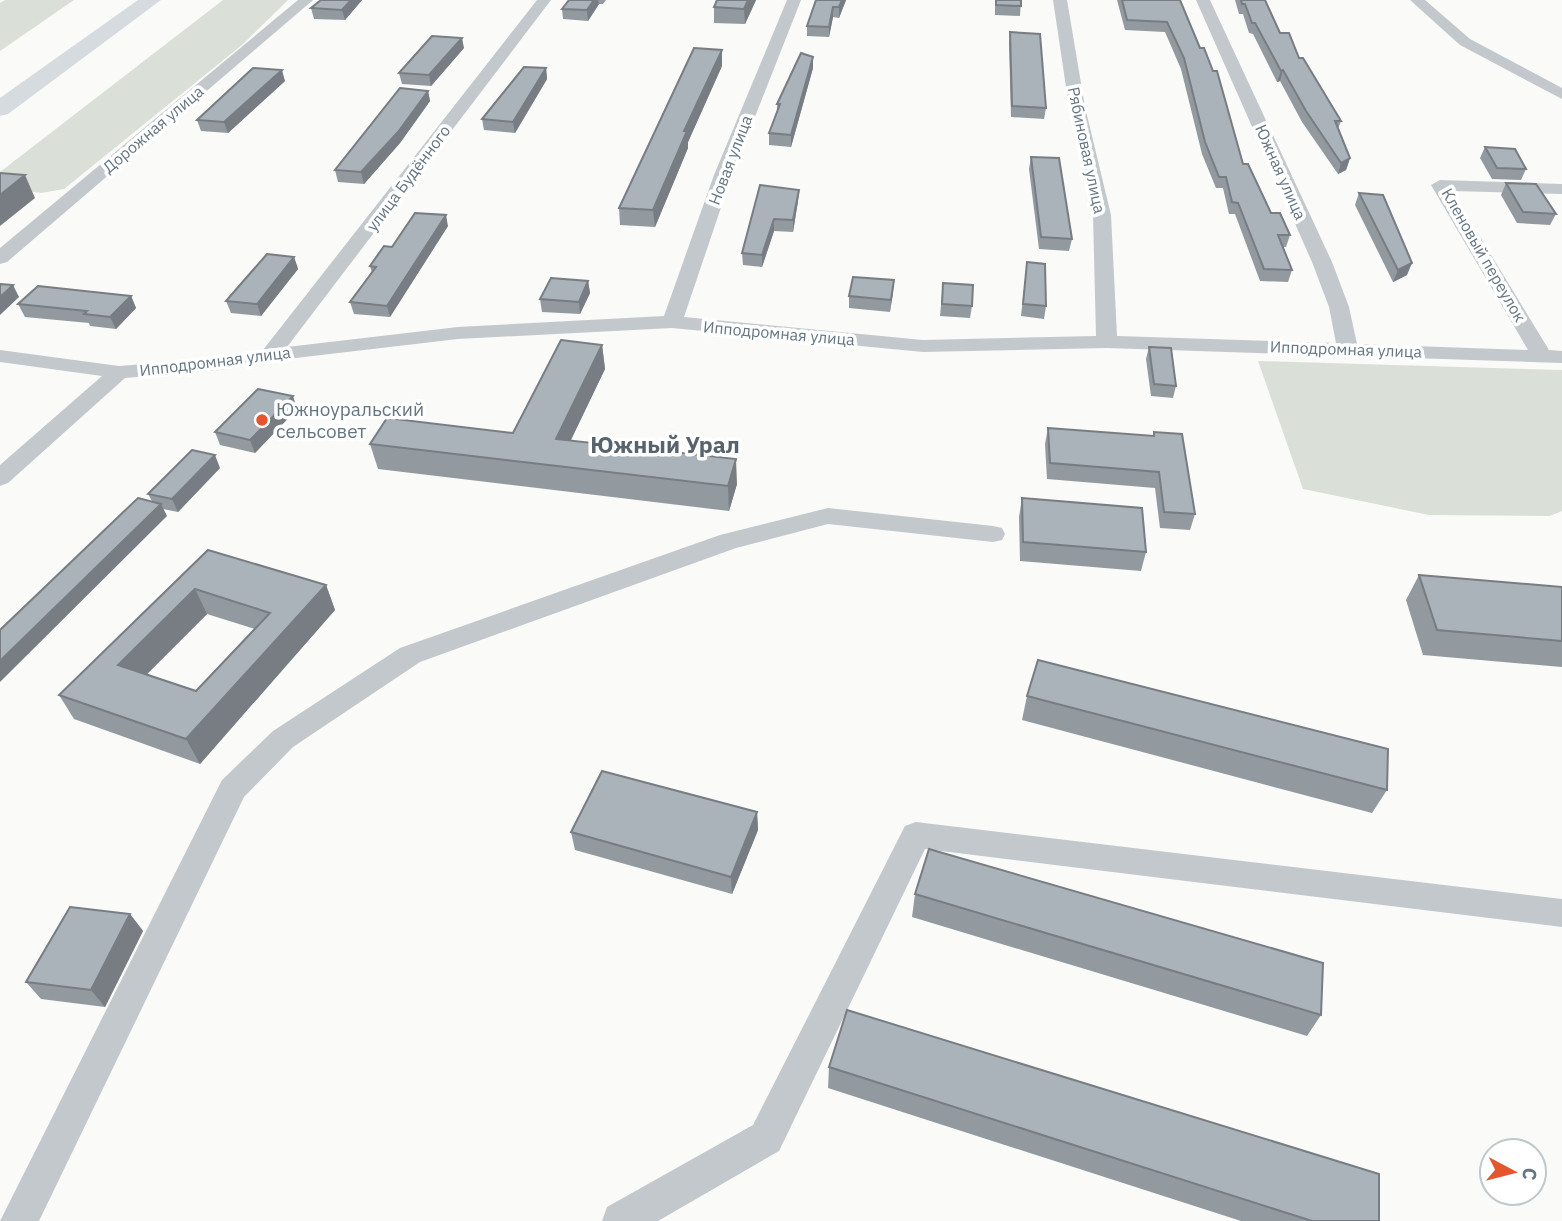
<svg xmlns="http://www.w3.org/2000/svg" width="1562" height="1221" font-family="'IBM Plex Sans',sans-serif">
<rect width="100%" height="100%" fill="#fafaf8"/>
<g fill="#dadfd7">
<path d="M5,0h69l-74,51v-48z"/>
<path d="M223,0h65l-46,45 -178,144 -23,4 -41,-6v-15z"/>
<path d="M1258,361l304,9v141l-12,5 -121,-1 -126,-26z"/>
</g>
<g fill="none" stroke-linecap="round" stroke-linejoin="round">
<g fill="#c3c8cc" fill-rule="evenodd">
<path d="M298,0h15l-306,262 -7,2v-16z"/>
<path d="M537,0h14l-264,347 171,-20 206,-11 50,-141 73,-175h14l-69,175 -48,142 239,23 173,-4 -3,-121 -24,-108 -16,-107h14l18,107 26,108 6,121 219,7 -7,-36 -17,-45 -116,-262h14l122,262 17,45 8,37 171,6 -97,-165 9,-5 122,4v10l-110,-3 97,159 13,1v12l-455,-15 -184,4 -251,-24 -214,11 -188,22 -49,9 -96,8 -117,105 -8,3v-21l102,-89 -102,-14v-12l119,16 102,-8 42,-8z"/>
<path d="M1410,0h15l45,39 92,49v11l-102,-54z"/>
<path d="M828,508l165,18 9,2 3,6 -3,6 -9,2 -165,-18 -92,24 -316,114 -127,85 -49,50 -205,424h-39l222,-441 51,-49 127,-83 320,-113z"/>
<path d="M916,822l646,77v28l-637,-78 -146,302 -121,70h-56l5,-14 146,-82 152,-299z"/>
</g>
<path fill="#d6dbdf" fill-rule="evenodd" d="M138,0h23l-153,114 -8,2v-18z"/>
</g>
<g fill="#929a9f" fill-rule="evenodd">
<path d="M321,0h41l-17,20 -31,-1 -3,-11z"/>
<path d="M569,0h37l-3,4h-4l-11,17 -25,-2 -1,-10z"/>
<path d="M756,0l-11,24 -31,-1v-16z"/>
<path d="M816,0h30l-7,18 -6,-1 -4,20 -22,-1v-10z"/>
<path d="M995,0h26l-1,16 -25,-1z"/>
<path d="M1117,0h63l63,164 28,49 19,22 -4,12h-3l9,23 -4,12 -28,-1 -25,-67h-6l-6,-26h-7l-14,-34 -21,-85 -16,-37 -40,-2z"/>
<path d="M1235,0h30l15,33 61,88 -3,8 12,29 -4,12 -8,4 -36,-52 -22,-41 -3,1 -24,-48 -4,-1 -6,-19h-4z"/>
<path d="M1010,32l36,76 -2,11 -33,-2 -2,-74z"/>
<path d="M464,48l-33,38 -29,-2 -3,-11z"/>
<path d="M722,66l-34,76v6l-33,79 -35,-2 -1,-17z"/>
<path d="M546,68l1,11 -32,54 -31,-3 -2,-11z"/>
<path d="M813,68l-22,79 -22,-2v-12l8,-21v-8z"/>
<path d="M285,81l-57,52 -27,-2 -4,-11z"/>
<path d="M428,91l2,10 -30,42 -36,41 -26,-2 -3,-12z"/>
<path d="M1485,147l41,22 -5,11 -29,-1 -12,-21z"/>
<path d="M1031,157l41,82 -3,12 -30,-2 -10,-80z"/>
<path d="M1506,183l50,31 -6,11 -33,-2 -16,-28z"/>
<path d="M799,190l-1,11 -5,31 -19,-1 -12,36 -19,-2 -1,-12z"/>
<path d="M1359,193l48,82 -14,7 -38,-77z"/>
<path d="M448,226l-58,91 -36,-3 -4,-12 22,-29 -2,-7 22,-19z"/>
<path d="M294,257l4,12 -37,47 -30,-3 -5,-12z"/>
<path d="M1027,262l19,44 -2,13 -23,-3z"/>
<path d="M588,281l2,12 -10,21 -38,-2 -2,-13z"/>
<path d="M943,283l29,23 -2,12 -30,-2z"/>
<path d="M893,292l-3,20 -41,-4v-12z"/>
<path d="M131,296l5,12 -20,21 -26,-3 -1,-3 -64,-6 -7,-13z"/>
<path d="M602,345l3,24 -35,72 167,43 -8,27 -351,-42 -8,-25 143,-11z"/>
<path d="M1149,347l27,39 -3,12 -22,-2 -5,-37z"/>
<path d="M297,409l-42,44 -35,-8 -5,-13z"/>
<path d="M1048,428l105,8 1,-4 41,82 -5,16 -30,-2 -5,-40 -108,-9 -2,-35z"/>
<path d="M220,468l-42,44 -15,-3 4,7 -15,-15 -4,-7z"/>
<path d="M1022,498l124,54 -5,19 -121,-10 -1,-44z"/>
<path d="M208,550l118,35 9,25 -135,154 -126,-45 -15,-24zM207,614l48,15 -59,62 -49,-17z"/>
<path d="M1419,575l143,12v80l-139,-12 -17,-55z"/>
<path d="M1027,696l360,94 -15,23 -350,-93z"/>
<path d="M757,812l1,18 -26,64 -157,-44 -4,-18z"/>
<path d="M915,894l406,121 -14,21 -395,-119z"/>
<path d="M130,914l13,17 -38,76 -64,-8 -15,-17z"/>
<path d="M829,1067l550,154h-138l-413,-133z"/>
</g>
<g fill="#777d82">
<path d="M351,0h11l-17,20 -3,-10z"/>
<path d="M594,0h4l1,4 -11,17 -1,-11z"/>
<path d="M748,0h8l-11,24 -1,-15z"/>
<path d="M842,0h4l-7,18v-11z"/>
<path d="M833,7v10l-4,20v-10z"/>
<path d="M462,38l2,10 -33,38 -2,-11z"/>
<path d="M722,50v16l-34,76v6l-33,79 -2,-17 31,-79z"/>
<path d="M813,57v11l-22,79v-12z"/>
<path d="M546,68l1,11 -32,54 -2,-11z"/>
<path d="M282,70l3,11 -57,52 -4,-11z"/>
<path d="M1283,70l-3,11 -3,1 4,-11z"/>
<path d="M428,91l2,10 -30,42 -36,41 -3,-12z"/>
<path d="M1350,158l-4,12 -8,4 3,-11z"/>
<path d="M25,175l10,23 -35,28v-31z"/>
<path d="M799,190l-1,11 -5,31v-12z"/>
<path d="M446,215l2,11 -58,91 -3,-11z"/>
<path d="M774,219v12l-12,36v-12z"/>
<path d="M294,257l4,12 -37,47 -4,-12z"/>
<path d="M1412,263l-5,12 -14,7 5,-12z"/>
<path d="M894,280l-1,12 -3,20 1,-12z"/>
<path d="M588,281l2,12 -10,21 -1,-12z"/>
<path d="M13,285l6,12 -19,18v-18z"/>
<path d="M131,296l5,12 -20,21 -6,-12z"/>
<path d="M602,345l3,24 -45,94 -4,-24z"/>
<path d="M293,396l4,13 -42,44 -5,-13z"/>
<path d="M215,455l5,13 -42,44 -6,-13z"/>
<path d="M736,459l1,25 -8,27 -1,-25z"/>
<path d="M161,504l6,12 -167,166v-21z"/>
<path d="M326,585l9,25 -135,154 -14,-25z"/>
<path d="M195,589l12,25 -75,75 -14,-24z"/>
<path d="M757,812l1,18 -26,64 -1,-17z"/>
<path d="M130,914l13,17 -38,76 -14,-17z"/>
</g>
<g fill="#aab3b9" stroke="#777d82" stroke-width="2" fill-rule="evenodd">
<path d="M321,0h30l-9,10 -31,-2z"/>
<path d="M569,0h25l-7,10 -25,-1z"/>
<path d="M717,0h31l-4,9 -30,-2z"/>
<path d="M816,0h26l-3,7h-6l-4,20 -22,-1z"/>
<path d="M996,0h25v6l-25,-1z"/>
<path d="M1122,0h58l20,48h4l9,23h4l26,93h5l23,49h9l10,22h-12l14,35 -28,-1 -26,-66 -6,-1 -6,-25h-7l-14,-35 -21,-84 -17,-36 -40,-2z"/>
<path d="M1241,0h24l15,33h9l10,25h4l38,63h-6l15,37 -9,5 -35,-52 -23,-41 -2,1 -26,-48h-3l-7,-19h-3z"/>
<path d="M1010,32l30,2 6,74 -34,-2z"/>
<path d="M432,36l30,2 -33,37 -30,-2z"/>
<path d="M694,48l28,2 -38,81h3l-34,79 -34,-2z"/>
<path d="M801,53l12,4 -22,78 -22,-2 11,-29h-3z"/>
<path d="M524,67l22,1 -33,54 -31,-3z"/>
<path d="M253,68l29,2 -58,52 -27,-2z"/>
<path d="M400,88l28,3 -30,41 -37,40 -26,-2z"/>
<path d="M1485,147l30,2 11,20 -29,-1z"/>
<path d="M1031,157l28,1 13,81 -31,-2z"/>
<path d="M0,173l25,2 -25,20z"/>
<path d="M1506,183l30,1 20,30 -33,-2z"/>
<path d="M760,185l39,5 -6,30 -19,-1 -12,36 -20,-2z"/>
<path d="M1359,193l24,2 29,68 -14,7z"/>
<path d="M415,213l31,2 -59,91 -37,-4 26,-35 -6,-1 14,-20 8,1z"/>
<path d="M267,254l27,3 -37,47 -31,-3z"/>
<path d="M1027,262l18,2 1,42 -23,-2z"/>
<path d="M853,277l41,3 -3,20 -42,-4z"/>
<path d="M551,278l37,3 -9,21 -39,-3z"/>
<path d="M943,283l30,2 -1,21 -30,-2z"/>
<path d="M0,284l13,1 -13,12z"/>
<path d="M38,286l93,10 -21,21 -26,-3 3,-3 -69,-7z"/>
<path d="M561,340l41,5 -46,94 180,20 -8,27 -358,-42 17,-26 126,15z"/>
<path d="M1149,347l22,1 5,38 -22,-2z"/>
<path d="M258,389l35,7 -43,44 -35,-8z"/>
<path d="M1048,428l106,8v-4l28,2 13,80 -31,-2 -5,-40 -109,-9z"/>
<path d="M192,450l23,5 -43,44 -24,-5z"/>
<path d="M138,498l23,6 -161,157v-31z"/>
<path d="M1022,498l120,10 4,44 -123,-10z"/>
<path d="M208,550l118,35 -140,154 -127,-44zM195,589l75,24 -74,78 -78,-26z"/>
<path d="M1419,575l143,12v54l-125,-11z"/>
<path d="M1038,660l350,89 -1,41 -360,-94z"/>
<path d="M602,771l155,41 -26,65 -160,-45z"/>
<path d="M929,849l394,114 -2,52 -406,-121z"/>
<path d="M70,907l60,7 -39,76 -65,-8z"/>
<path d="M847,1010l532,164v47h-67l-483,-154z"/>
</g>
<circle fill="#e4572e" stroke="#fff" stroke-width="2.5" cx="262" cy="420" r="7"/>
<g text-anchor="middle" stroke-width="7" stroke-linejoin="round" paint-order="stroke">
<g font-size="16" fill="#657683" stroke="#fff">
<text transform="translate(153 129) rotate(-40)" y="6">Дорожная улица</text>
<text transform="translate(1087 150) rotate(78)" y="6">Рябиновая улица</text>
<text transform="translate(730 160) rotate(-69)" y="6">Новая улица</text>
<text transform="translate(1281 172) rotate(66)" y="6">Южная улица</text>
<text transform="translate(408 178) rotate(-53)" y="6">улица Будённого</text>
<text transform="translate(1484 255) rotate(60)" y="6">Кленовый переулок</text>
<text transform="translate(779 333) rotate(5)" y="6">Ипподромная улица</text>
<text transform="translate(1346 349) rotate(2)" y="6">Ипподромная улица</text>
<text transform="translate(215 361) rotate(-7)" y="6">Ипподромная улица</text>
</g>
<g font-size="19" fill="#657683" stroke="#fff" text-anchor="start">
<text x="276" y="416">Южноуральский<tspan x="276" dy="22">сельсовет</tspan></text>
</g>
<g font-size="23" font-weight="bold" fill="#57646e" stroke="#fff">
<text x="665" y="453">Южный Урал</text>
</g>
</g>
<g transform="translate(1513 1172) rotate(97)"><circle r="33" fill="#ffffff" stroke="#c1c8cd" stroke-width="2"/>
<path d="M0-5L12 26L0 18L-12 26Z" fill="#e4572e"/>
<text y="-10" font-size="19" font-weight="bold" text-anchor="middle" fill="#657683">С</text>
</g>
</svg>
